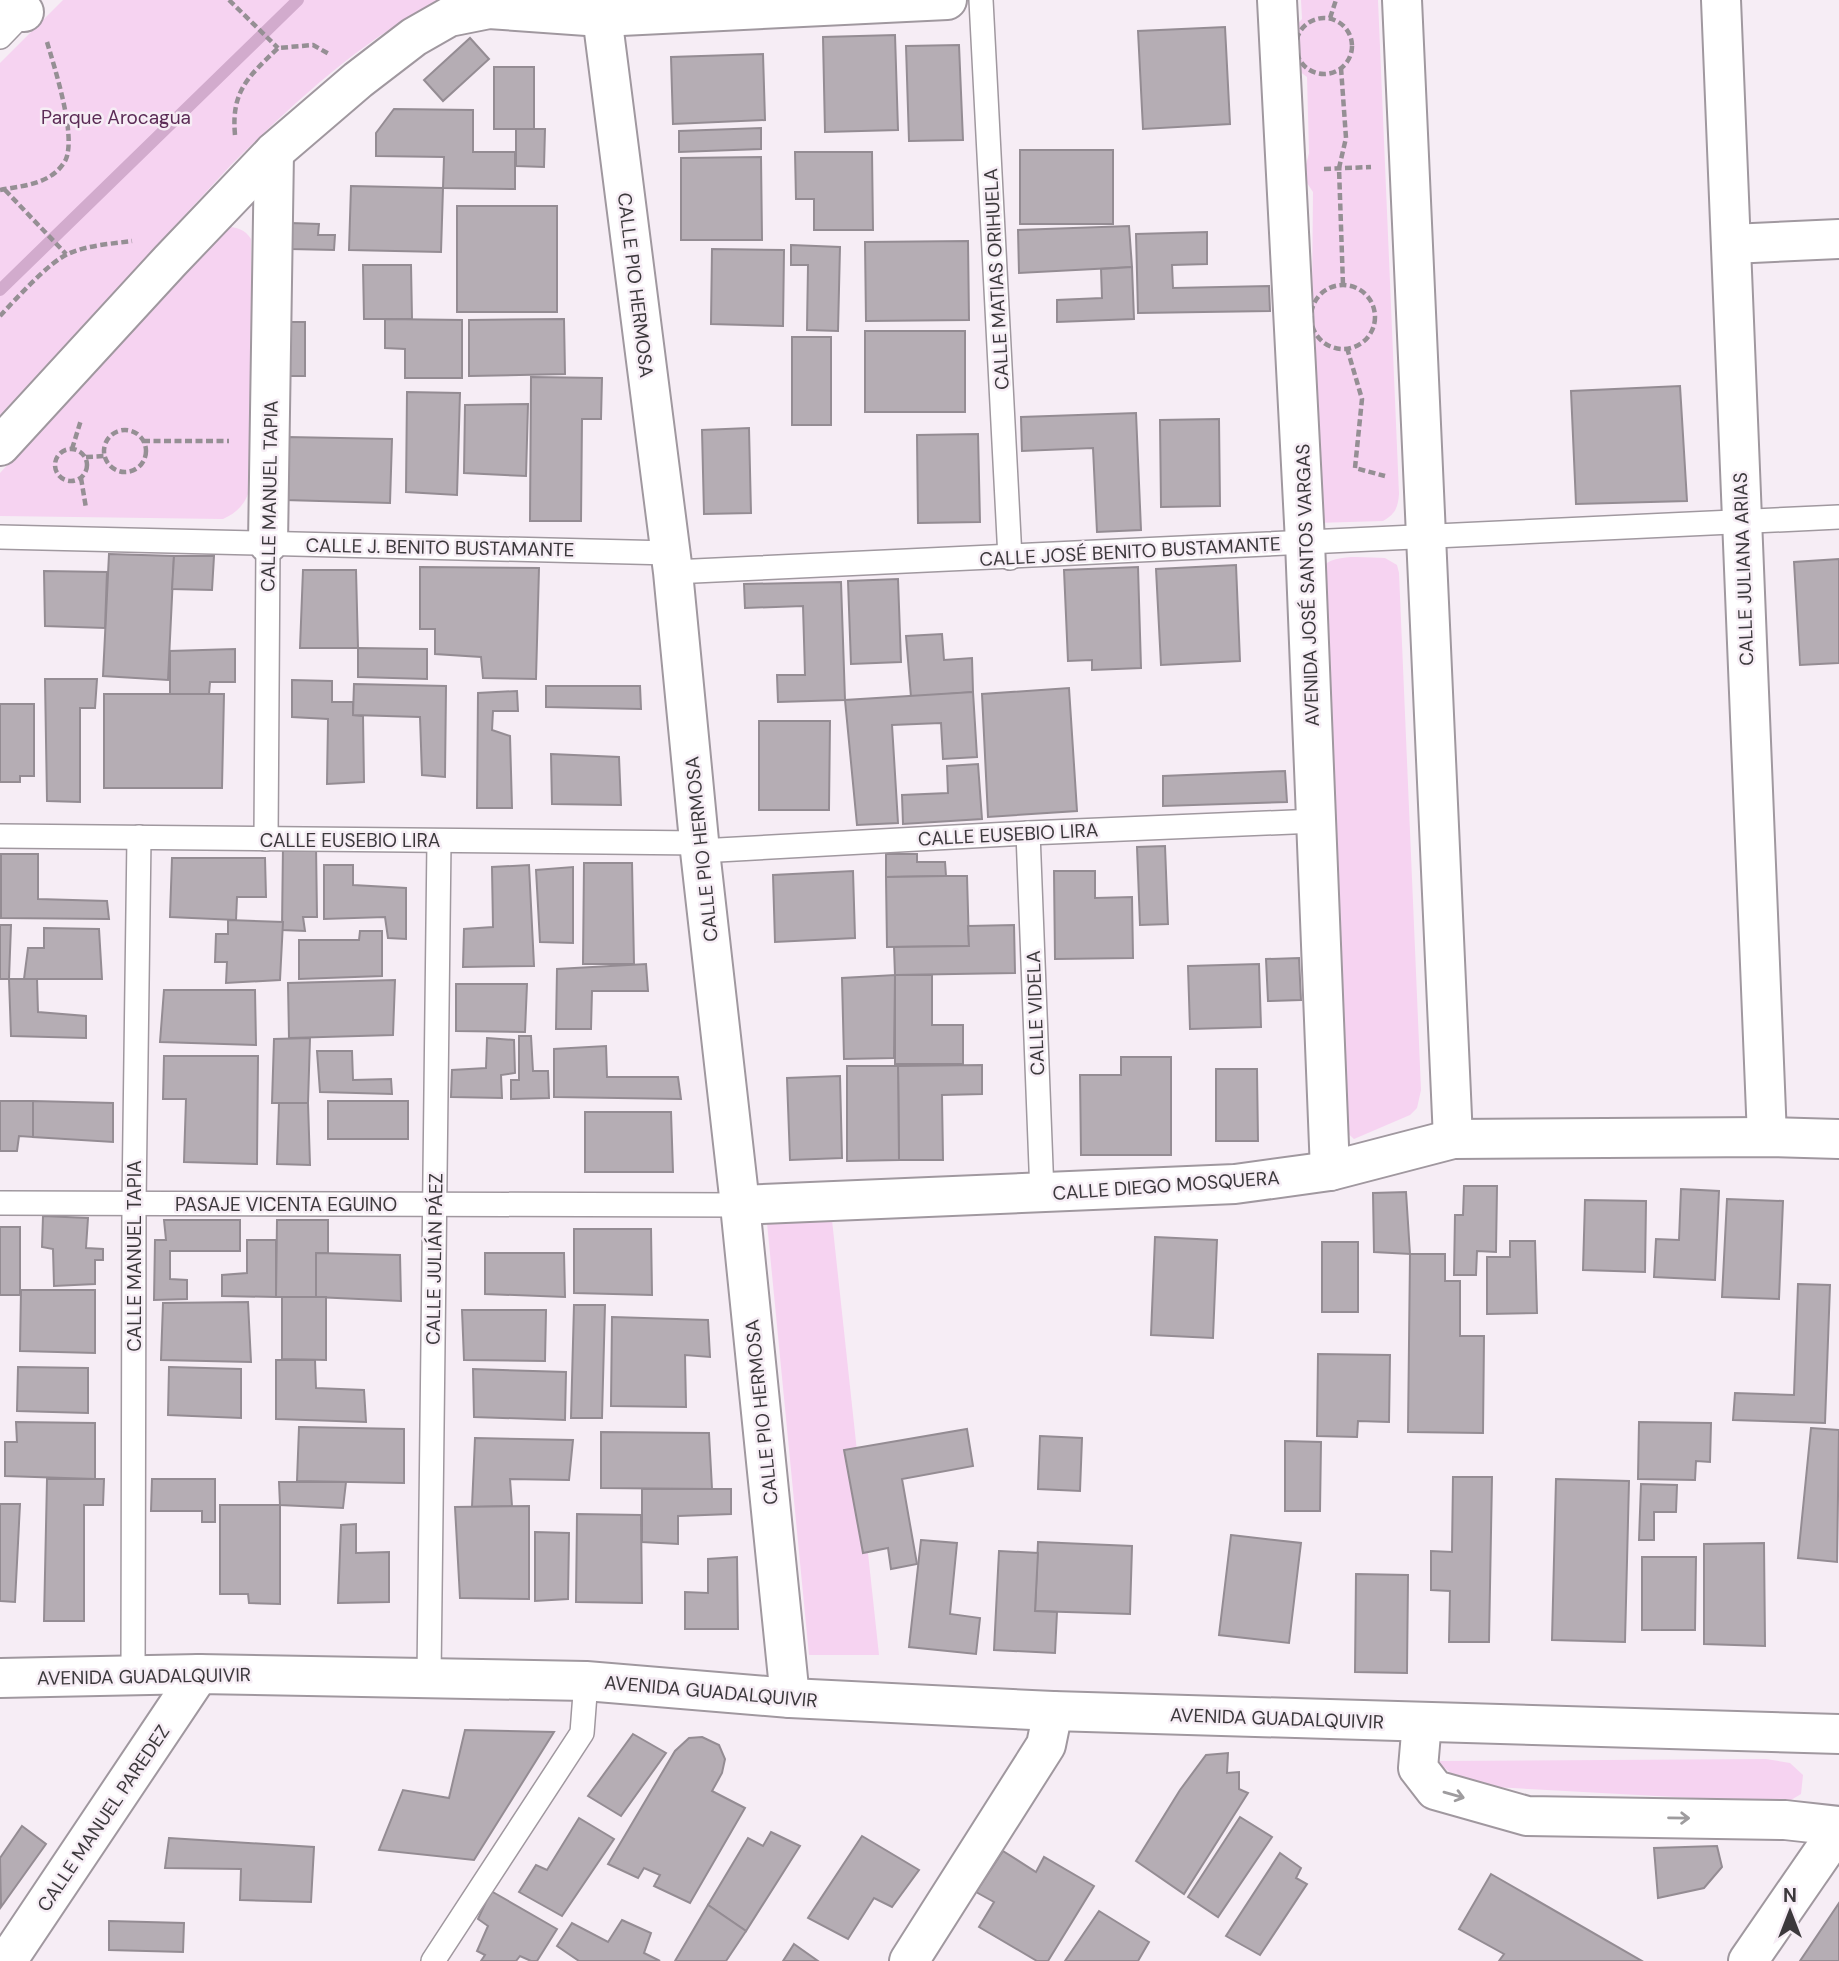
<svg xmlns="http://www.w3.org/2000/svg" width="1839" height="1961" font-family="'DM Sans',sans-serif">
<rect width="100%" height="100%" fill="#f6edf5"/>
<g fill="#f6d3f1">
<path d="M63,0h379c-79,37 -150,105 -211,165l-231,250v-352z"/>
<path d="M1301,0h77l21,494c-1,14 -4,20 -16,27l-68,2 -8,-217 5,-11 1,-103 -6,-9 -2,-14 4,-16 -2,-76 -8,-6 -5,-43 8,-9z"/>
<path d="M226,226c11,2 19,3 25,13l1,232c-1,23 -7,38 -29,48l-223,-3v-43z"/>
<path d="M1385,558l12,7 2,8 22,517 -4,18 -7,7 -56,24 -13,-12 -21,-558c13,-17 46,-11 65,-11z"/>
<path d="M832,1220l47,435h-70l-42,-432z"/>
<path d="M1766,1759l24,4 13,12 -2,19 -15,9 -310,-17 -18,-7 -22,-18z"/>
</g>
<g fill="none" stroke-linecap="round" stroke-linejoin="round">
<path stroke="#d2abcd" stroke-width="12" d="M0,290l298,-290"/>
</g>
<g fill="#b5adb4" stroke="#948c93" stroke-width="2">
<path d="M1225,27l5,97 -87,5 -5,-98z"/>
<path d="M895,35l3,95 -73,2 -2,-95z"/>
<path d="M470,38l19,21 -46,42 -19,-21z"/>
<path d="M959,45l4,95 -54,1 -3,-95z"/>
<path d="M763,54l2,66 -92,4 -2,-67z"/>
<rect x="494" y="67" width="40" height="62"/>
<path d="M394,109l79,1v42h42v37l-72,-1 1,-31 -68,-1v-23z"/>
<path d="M761,128v21l-82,3v-21z"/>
<path d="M516,129h29l-1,38 -28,-1z"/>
<rect x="1020" y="150" width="93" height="74"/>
<path d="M795,152h77l1,78h-59v-31h-18z"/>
<path d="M761,157l1,83h-81v-82z"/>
<path d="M351,186l92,2 -2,64 -92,-2z"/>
<rect x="457" y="206" width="100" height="106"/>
<path d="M291,223l28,1 -1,11h17l-1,15 -43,-1z"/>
<path d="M1129,226l3,41 -113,6 -1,-43z"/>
<path d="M1207,232v32l-35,1 1,23 96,-2 1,25 -132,2 -2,-79z"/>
<path d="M968,241l1,79 -103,1 -1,-79z"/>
<path d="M791,245l49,2 -2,84 -31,-1 1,-65h-17z"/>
<path d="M712,249l72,1 -1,76 -72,-2z"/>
<path d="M363,265h48l1,54h-48z"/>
<path d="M1132,267l2,52 -77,3v-22l45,-2 -1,-29z"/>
<path d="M385,319l77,1v58h-57v-29l-20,-1z"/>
<path d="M564,319l1,55 -96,2v-56z"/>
<rect x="288" y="322" width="17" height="54"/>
<rect x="865" y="331" width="100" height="81"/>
<rect x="792" y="337" width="39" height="88"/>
<path d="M531,377l71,1 -1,41h-19l-1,102h-51z"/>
<path d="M1680,386l7,115 -111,3 -5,-113z"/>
<path d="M407,392l53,1 -3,102 -51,-3z"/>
<path d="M528,404l-2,72 -62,-3 1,-68z"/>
<path d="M1136,413l5,117 -44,2 -4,-84 -71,3 -1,-34z"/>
<path d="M1219,419l1,87 -59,1 -1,-87z"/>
<path d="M749,428l2,85 -47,1 -2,-84z"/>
<path d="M978,434l2,88 -62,1 -1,-88z"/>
<path d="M287,437l105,2 -2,64 -105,-3z"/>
<path d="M109,554l65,2 -6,124 -65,-4z"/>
<path d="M174,556h40l-2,34 -40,-1z"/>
<path d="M1839,559v104l-39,2 -6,-103z"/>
<path d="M1236,565l4,96 -79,4 -5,-96z"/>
<path d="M420,567l119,1 -3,111 -53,-1 -2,-21 -46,-3v-25h-15z"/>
<path d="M1138,567l3,101 -49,2v-10l-24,1 -4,-91z"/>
<path d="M303,570h53l2,78h-58z"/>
<path d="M44,571l63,1 -2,56 -60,-2z"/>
<path d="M898,579l3,83 -50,2 -3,-83z"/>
<path d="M841,582l4,118 -67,2 -1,-27h28l-2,-69 -58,2 -1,-24z"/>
<path d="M942,634l2,26 28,-2 1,34 -62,5 -5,-61z"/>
<path d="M358,648l69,1v30l-69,-2z"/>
<path d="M235,649v33h-25l-1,12h-39v-43z"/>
<path d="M45,679h52l-2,29h-15v94l-33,-1z"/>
<path d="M292,680l40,1v21h21v13l10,1 1,66 -37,2 1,-65 -36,-2z"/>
<path d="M354,684l92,2 -1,91 -23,-2 -2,-58 -67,-2z"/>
<path d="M546,686h94l1,23 -95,-2z"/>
<path d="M1069,688l8,123 -89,6 -6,-123z"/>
<path d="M517,691l1,20h-25l-1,19 18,6 2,72h-35l1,-115z"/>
<path d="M973,692l4,65 -34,2 -2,-36 -49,2 6,98 -41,2 -12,-125z"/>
<path d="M104,694h120l-2,94h-118z"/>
<path d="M0,704h34v72h-14v6h-20z"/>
<path d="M759,721h71l-1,89h-70z"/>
<path d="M551,754l68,3 2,48 -69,-1z"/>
<path d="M978,764l4,55 -79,5 -1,-29 46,-2 -1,-27z"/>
<path d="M1285,771l2,31 -124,4v-30z"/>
<path d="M283,845h33l1,72h-14l2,14 -23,-1z"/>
<path d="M1165,846l3,78 -28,1 -3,-78z"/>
<path d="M1,854h37v45l69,2 2,18 -108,-1z"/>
<path d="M886,854h31v8h28l1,14 -60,1z"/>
<path d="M172,858h93l1,39h-29l-1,23 -66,-3z"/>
<path d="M584,863h48l2,101h-51z"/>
<path d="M324,865h29v20l53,3v51l-18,-1 -3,-21 -61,2z"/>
<path d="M529,865l5,101 -71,1 1,-38 29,-2 -1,-60z"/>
<path d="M573,867v76l-33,-1 -4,-72z"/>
<path d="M853,871l2,67 -80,4 -2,-67z"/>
<path d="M1054,871h41v27l37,-1 1,61 -78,1z"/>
<path d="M946,876h21l2,70 -82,1 -1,-70z"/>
<path d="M228,920l55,2 -3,58 -54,3 1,-21h-12l1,-28h12z"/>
<path d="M0,925h11l-2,54h-9z"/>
<path d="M1014,925l1,48 -120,2 -1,-28 75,-1 -1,-20z"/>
<path d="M44,928l55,1 3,50h-78l4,-31h16z"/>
<path d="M360,931h22v45l-83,3v-39h60z"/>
<path d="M1299,958l2,42 -33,1 -2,-42z"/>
<path d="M646,964l2,27h-56l-1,38h-35l1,-60z"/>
<path d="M1259,964l2,63 -71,2 -2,-63z"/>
<path d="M895,975l-1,83 -50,1 -2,-81z"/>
<path d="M895,975h37v50h31v39h-68z"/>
<path d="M9,979h28l1,33 48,4v22l-75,-2z"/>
<path d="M395,980l-2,55 -104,3 -1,-55z"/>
<path d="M456,984h71l-2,48 -69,-1z"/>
<path d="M164,990h91l1,55 -96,-3z"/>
<path d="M519,1036h12l2,35h15l1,27 -38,1v-19h8z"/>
<path d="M310,1038l-2,65h-36l2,-64z"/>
<path d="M487,1038l27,2 1,33 -14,2 1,23 -51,-1 1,-27 34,-2z"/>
<path d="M606,1046l1,31h71l3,22 -127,-2v-48z"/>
<path d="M317,1051h35l1,29 38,-1 1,15 -72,-2z"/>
<path d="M164,1056h94l-1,108 -73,-2 2,-63h-23z"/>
<path d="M1121,1057h50v98h-90l-1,-80h41z"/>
<path d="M982,1065v29l-40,1 1,65h-44l-1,-94z"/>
<path d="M847,1066h51l1,94 -52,1z"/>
<path d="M1216,1069h41l1,72h-42z"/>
<path d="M840,1076l2,82 -52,2 -3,-82z"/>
<path d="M0,1101h33v36l-14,-1 -2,15h-17z"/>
<path d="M33,1101l80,2v39l-80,-5z"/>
<rect x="328" y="1101" width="80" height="38"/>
<path d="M279,1103h29l2,62 -33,-1z"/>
<path d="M585,1112h86l2,60h-88z"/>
<path d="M1464,1186h33l-1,66 -19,-1 -1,24h-22l1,-60h8z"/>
<path d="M1681,1189l38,2 -4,89 -61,-3 2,-38 23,1z"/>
<path d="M1406,1192l4,62 -36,-2 -1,-59z"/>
<path d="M1727,1199l56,2 -4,98 -57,-2z"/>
<path d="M1585,1200l61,1 -1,71 -62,-2z"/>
<path d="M43,1216l45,2 -2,30 17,1v11h-8v24l-41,2 -1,-37 -11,-2z"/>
<path d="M164,1220h76v31h-70v28l17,1v19l-33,1 1,-60h11z"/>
<path d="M277,1220h51v33h-12v44h-40z"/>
<rect x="0" y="1227" width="20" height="68"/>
<path d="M574,1229h77l1,66 -78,-2z"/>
<path d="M1155,1237l62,3 -4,98 -62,-3z"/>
<path d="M247,1240h29v57l-54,-1v-21l25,-2z"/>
<path d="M1510,1241h25l2,72 -50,1v-57h23z"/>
<rect x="1322" y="1242" width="36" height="70"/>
<path d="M316,1253l84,2 1,46 -85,-4z"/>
<path d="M485,1253h79l1,44 -80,-3z"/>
<path d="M1410,1254h35v27h15v55h24l-1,97 -75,-1z"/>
<path d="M1798,1284l32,1 -5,138 -92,-3 2,-27 59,2z"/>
<path d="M21,1290h74v63l-75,-2z"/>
<path d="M282,1297h44v63l-44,-1z"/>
<path d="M248,1302l3,60 -90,-2 2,-57z"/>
<path d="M574,1305h31l-3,113h-31z"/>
<path d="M462,1310h84l-1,51 -81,-1z"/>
<path d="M612,1317l96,3 2,37 -25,-2 1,52 -75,-1z"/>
<path d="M1318,1354l72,1 -1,67 -31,-1 -1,16 -40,-1z"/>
<path d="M276,1360h39l1,28 48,2 2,32 -90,-3z"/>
<path d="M18,1367l70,1v45l-71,-2z"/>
<path d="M169,1367l72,2v49l-73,-3z"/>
<path d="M473,1369l93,3 -1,48 -91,-3z"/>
<path d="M16,1422l79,1v56l-90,-3v-34h12z"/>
<path d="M1639,1422l72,1 -1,39 -14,-1 -1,19 -57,-1z"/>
<path d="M299,1427l105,2v54l-107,-2z"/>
<path d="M1811,1428l28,2 -2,132 -39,-4z"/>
<path d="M967,1429l6,37 -71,13 15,85 -26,5 -3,-21 -25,5 -19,-103z"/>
<path d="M601,1432l108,1 3,56 -111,-1z"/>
<path d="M1040,1436l42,2 -2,53 -42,-2z"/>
<path d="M475,1438l98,2 -4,40 -59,-1 2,27 -40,1z"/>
<path d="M1285,1441l36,1 -1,69h-35z"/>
<path d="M1453,1477h39l-3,165h-40l1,-51 -19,-1v-39l21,1z"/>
<path d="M47,1479h57l-1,26h-19v116h-40z"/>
<path d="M152,1479h63v43h-13v-11h-51z"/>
<path d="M1556,1479l73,2 -4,161 -73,-2z"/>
<path d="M279,1482h67l-3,26 -63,-3z"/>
<path d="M1641,1484l36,1 -1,27h-22v28h-15z"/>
<path d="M642,1489h89v25l-53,2v28l-36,-2z"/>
<path d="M0,1504h20l-5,98 -15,-1z"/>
<path d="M220,1505h60v99l-31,-1 -1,-9h-28z"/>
<path d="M529,1506v93l-69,-1 -5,-91z"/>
<path d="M577,1514l64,1 1,88 -66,-1z"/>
<path d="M356,1524v29l33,-1v50l-51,1 3,-78z"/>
<path d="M535,1532l34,1 -1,66 -33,2z"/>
<path d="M1231,1535l70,8 -12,100 -70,-8z"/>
<path d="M921,1540l36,3 -7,71 30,4 -4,36 -67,-7z"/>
<path d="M1038,1542l94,4 -2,68 -95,-3z"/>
<path d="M1764,1543l1,103 -61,-2v-100z"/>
<path d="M999,1551l39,2 -3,58 22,1 -2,41 -61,-3z"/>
<path d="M737,1557l1,72h-53v-37l23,1v-34z"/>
<path d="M1642,1557h54l-1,73h-53z"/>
<path d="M1356,1574l52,1 -1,98 -52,-1z"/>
<path d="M465,1730l89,2 -80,128 -95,-10 24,-60 46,8z"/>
<path d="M633,1734l33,19 -45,63 -33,-20z"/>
<path d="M702,1737l17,8 6,14 -3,14 -10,18 33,17 -55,95 -36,-17 6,-11 -16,-7 -6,10 -30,-14 67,-113 14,-13z"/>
<path d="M1228,1753l-1,20 12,-1v17l9,4 -64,101 -48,-33 44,-71 26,-35z"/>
<path d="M1240,1817l32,20 -54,80 -30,-20z"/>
<path d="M579,1818l35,21 -52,77 -43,-24 17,-27 11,5z"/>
<path d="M22,1826l24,18 -45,63 -1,-49z"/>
<path d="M771,1832l29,14 -54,85 -38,-26 40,-67 15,8z"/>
<path d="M862,1836l57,34 -27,37 -18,-9 -26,41 -40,-21z"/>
<path d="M169,1838l145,9 -3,55 -71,-2 1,-31 -76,-1z"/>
<path d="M1717,1846l5,21 -18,21 -46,10 -4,-50z"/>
<path d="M1003,1851l33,21 8,-15 50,29 -46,75h-11l-58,-34 15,-25 -18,-10z"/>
<path d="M1280,1853l21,15 -5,10 11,6 -47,71 -34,-19z"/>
<path d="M1491,1874l151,87h-143l5,-7 -45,-25z"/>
<path d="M491,1891l66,38 -20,32h-6l-11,-5 -4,5h-35l4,-6 -8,-4 11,-25 -10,-7z"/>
<path d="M1839,1903v58h-39z"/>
<path d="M708,1905l38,26 -20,30h-51z"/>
<path d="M1099,1911l50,31 -11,19h-73z"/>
<path d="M622,1920l29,13 -7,20 16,8h-81l-22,-15 15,-23 36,19z"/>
<path d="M109,1921l75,2 -1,29 -74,-2z"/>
<path d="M794,1944l24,17h-35z"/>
</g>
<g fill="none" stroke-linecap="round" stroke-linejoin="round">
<defs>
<g id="lane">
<path d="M981,0l29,558"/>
<path d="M0,37l27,-28"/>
<path d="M0,537l671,16"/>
<path d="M673,572l1166,-55"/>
<path d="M1028,833l14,360"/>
<path d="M0,836l700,7"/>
<path d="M266,839l2,-296"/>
<path d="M700,851l328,-18 288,-12"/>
<path d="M0,1203l740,2"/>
<path d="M133,1676l1,-473 5,-366"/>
<path d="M429,1677l10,-836"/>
<path d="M433,1961l149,-228 4,-52"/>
</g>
<g id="street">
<path d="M600,0l73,572 27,279 40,354 50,493"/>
<path d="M1277,0l28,542 25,629"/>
<path d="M1402,0l51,1139"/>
<path d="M1721,0l46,1137"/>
<path d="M0,12h24"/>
<path d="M1731,244l108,-5"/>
<path d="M0,446l170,-185 104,-109 84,-72 56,-43 35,-20 40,-8 112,8 346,-17"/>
<path d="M268,543l6,-391"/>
<path d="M740,1205l495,-21 95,-13 123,-32 314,-2 72,2"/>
<path d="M0,1678l199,-4 387,7 204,17 263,13 786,23"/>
<path d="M1422,1722l-4,46 17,22 92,26 258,4 54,6"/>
<path d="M7,1961l192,-287"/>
<path d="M909,1961l137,-216 7,-34"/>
<path d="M1748,1961l91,-132"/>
</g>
</defs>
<use href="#lane" stroke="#a0989f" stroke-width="26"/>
<use href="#street" stroke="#a0989f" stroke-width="42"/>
<g stroke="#958f94" stroke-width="4.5" stroke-dasharray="7 3.5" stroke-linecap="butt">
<path d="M229,0l49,48"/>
<path d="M1330,18l6,-18"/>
<circle cx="1324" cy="46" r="28"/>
<path d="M1341,68l5,70 -7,30 4,117"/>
<path d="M235,135c-4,-44 13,-58 43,-87l35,-3 16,9"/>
<path d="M1324,169l47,-2"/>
<path d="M0,190c16,-3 38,-5 52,-15 5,-3 12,-11 14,-16 10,-25 -11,-90 -19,-117"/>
<path d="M5,190l61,64"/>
<circle cx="1343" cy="317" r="32"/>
<path d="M0,316c14,-15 50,-55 68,-62 19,-9 43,-10 64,-13"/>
<path d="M1347,348l15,51 -7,69 30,8"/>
<circle cx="125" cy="451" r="21"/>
<path d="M143,441h86"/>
<circle cx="71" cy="465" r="16"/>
<path d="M72,449l9,-29"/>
<path d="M86,457l19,-1"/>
<path d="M81,478l5,30"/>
</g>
<use href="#lane" stroke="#fff" stroke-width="23"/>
<use href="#street" stroke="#fff" stroke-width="38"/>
</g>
<defs><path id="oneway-shaft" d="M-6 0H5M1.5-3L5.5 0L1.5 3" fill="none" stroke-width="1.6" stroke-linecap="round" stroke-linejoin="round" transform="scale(1.75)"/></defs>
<g stroke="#9e9c9e">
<use href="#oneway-shaft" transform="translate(1454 1795) rotate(16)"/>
<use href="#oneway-shaft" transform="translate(1679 1818) rotate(1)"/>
</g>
<g text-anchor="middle" stroke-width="5" stroke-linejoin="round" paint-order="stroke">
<g font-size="19" fill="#5b2b56" stroke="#f6edf5">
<text x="116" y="124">Parque Arocagua</text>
</g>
<g font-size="19" fill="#3c393c" stroke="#f6edf5">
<text transform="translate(996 279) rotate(-93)" y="7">CALLE MATIAS ORIHUELA</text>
<text transform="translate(636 285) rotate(83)" y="7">CALLE PIO HERMOSA</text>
<text transform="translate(269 496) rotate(-89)" y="7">CALLE MANUEL TAPIA</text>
<text transform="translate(440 547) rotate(1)" y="7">CALLE J. BENITO BUSTAMANTE</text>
<text transform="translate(1130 551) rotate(-3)" y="7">CALLE JOSÉ BENITO BUSTAMANTE</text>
<text transform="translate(1743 569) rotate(-92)" y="7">CALLE JULIANA ARIAS</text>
<text transform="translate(1307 585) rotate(-92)" y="7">AVENIDA JOSÉ SANTOS VARGAS</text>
<text transform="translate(1008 834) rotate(-3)" y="7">CALLE EUSEBIO LIRA</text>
<text x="350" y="847">CALLE EUSEBIO LIRA</text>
<text transform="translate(701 849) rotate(-96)" y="7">CALLE PIO HERMOSA</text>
<text transform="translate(1035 1013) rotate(-92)" y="7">CALLE VIDELA</text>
<text transform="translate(1166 1185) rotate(-4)" y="7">CALLE DIEGO MOSQUERA</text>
<text x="286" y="1211">PASAJE VICENTA EGUINO</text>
<text transform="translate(134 1256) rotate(-90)" y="7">CALLE MANUEL TAPIA</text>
<text transform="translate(434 1259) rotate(-89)" y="7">CALLE JULIÁN PÁEZ</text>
<text transform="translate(761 1412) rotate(-96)" y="7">CALLE PIO HERMOSA</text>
<text transform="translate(144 1676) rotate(-1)" y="7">AVENIDA GUADALQUIVIR</text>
<text transform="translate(711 1691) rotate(5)" y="7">AVENIDA GUADALQUIVIR</text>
<text transform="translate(1277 1718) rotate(2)" y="7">AVENIDA GUADALQUIVIR</text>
<text transform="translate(103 1818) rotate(-56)" y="7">CALLE MANUEL PAREDEZ</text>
</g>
</g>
<g transform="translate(1790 1912)" stroke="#f6edf5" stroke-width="5" paint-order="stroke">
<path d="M0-5L12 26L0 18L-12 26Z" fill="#3c393c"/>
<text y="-10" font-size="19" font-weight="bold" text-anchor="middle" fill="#3c393c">N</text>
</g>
</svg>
